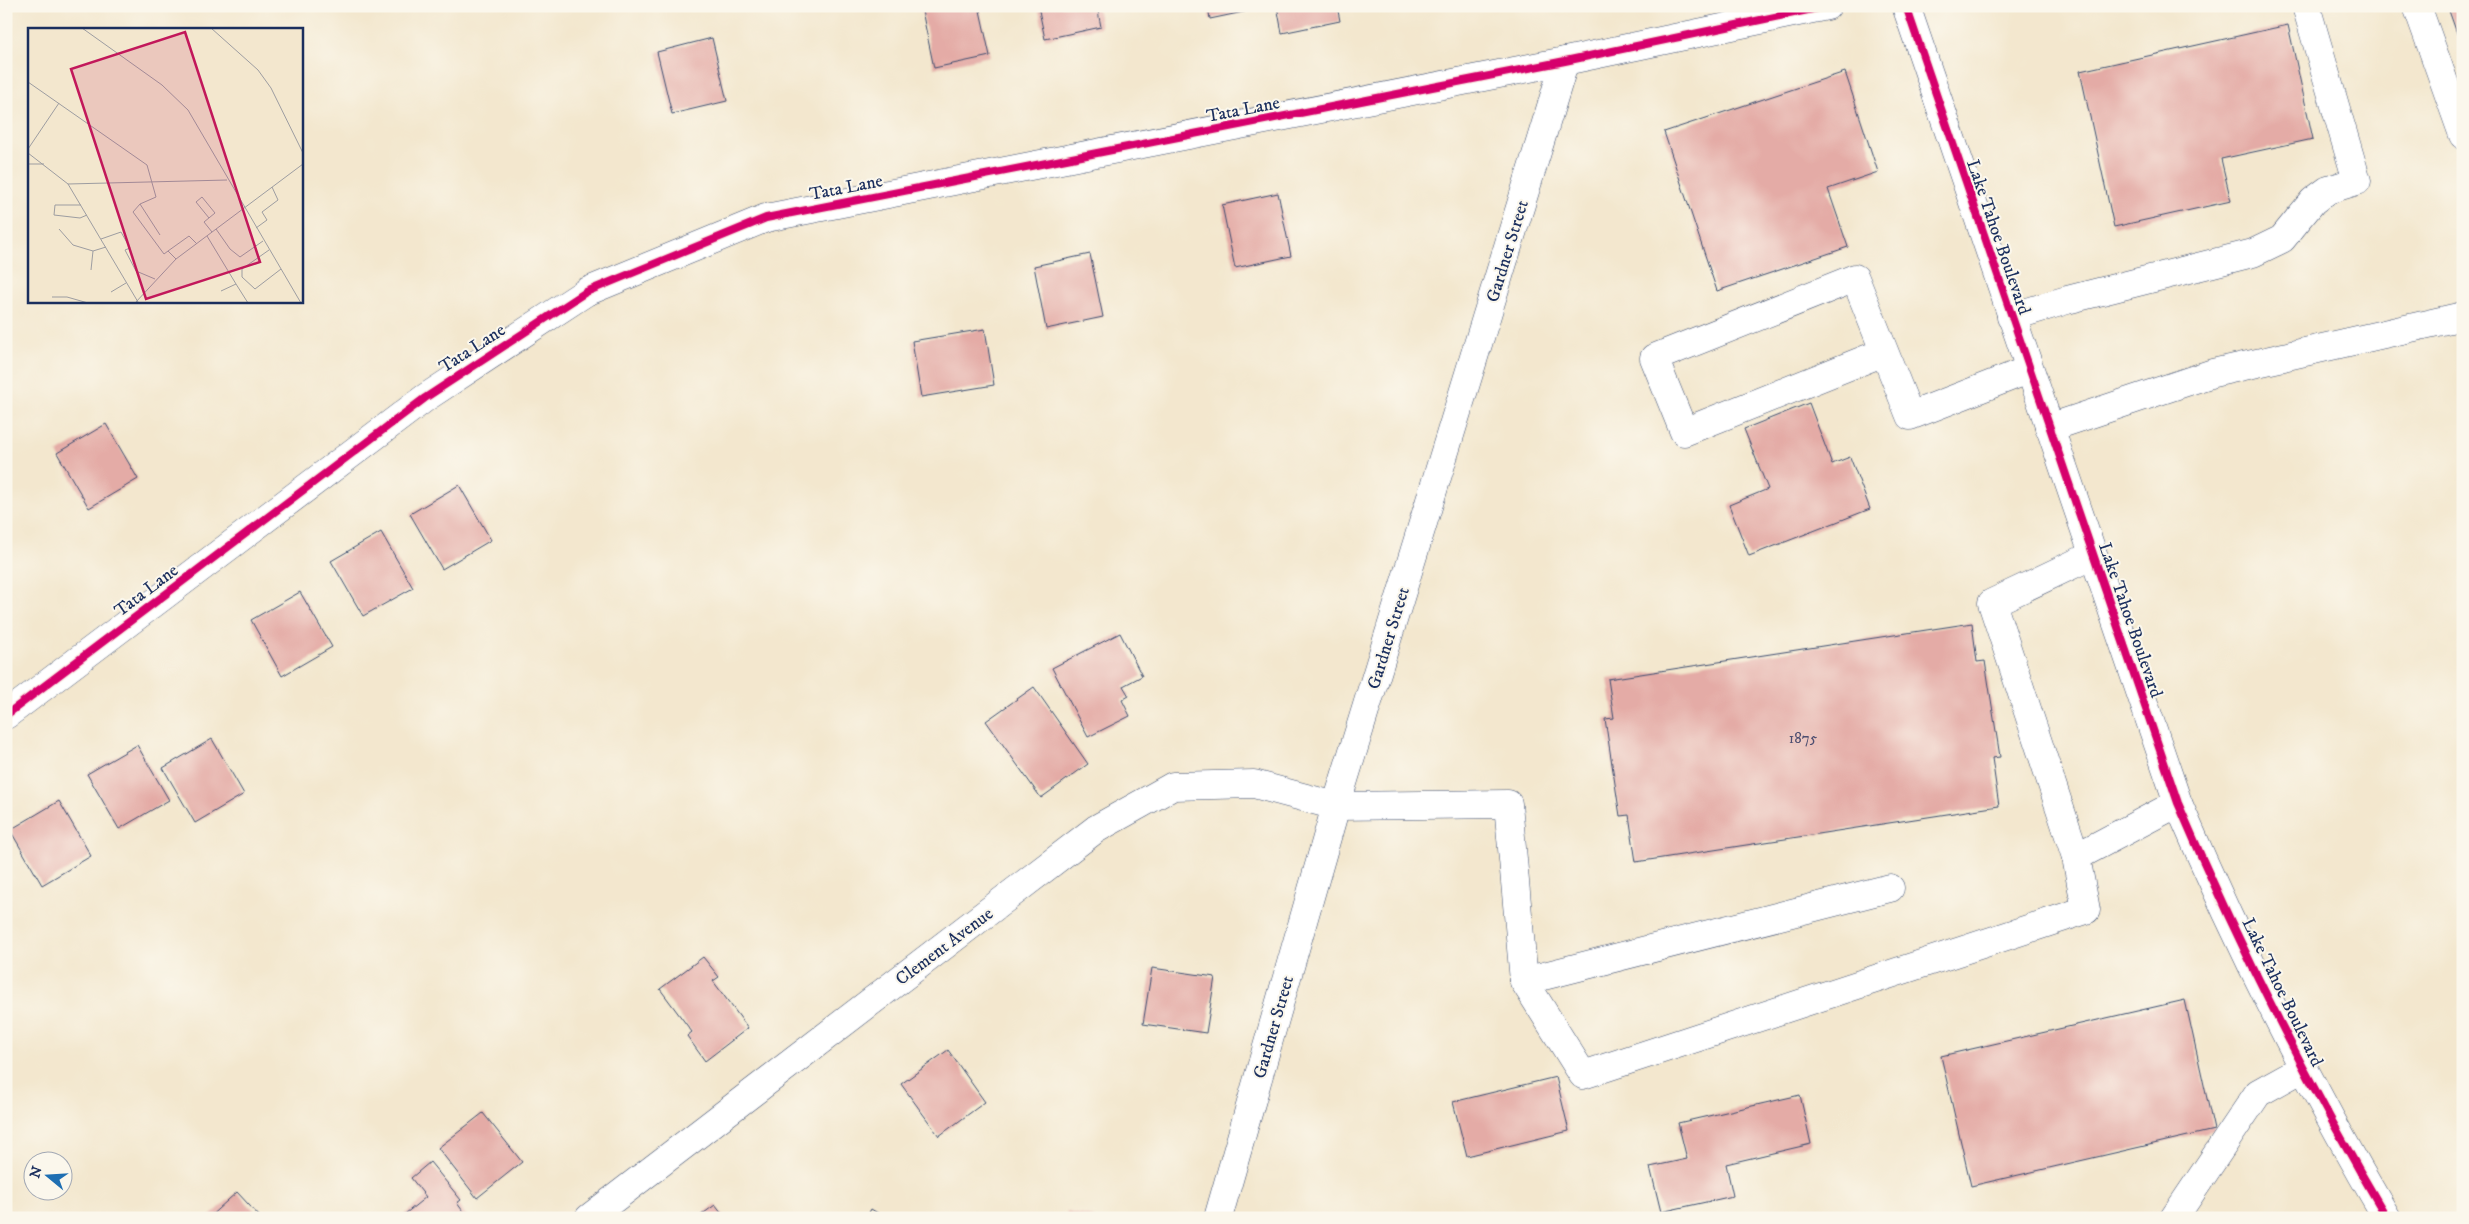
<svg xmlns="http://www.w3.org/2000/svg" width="2469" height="1224" font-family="'IM FELL DW Pica',serif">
<rect width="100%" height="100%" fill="#fbf7ec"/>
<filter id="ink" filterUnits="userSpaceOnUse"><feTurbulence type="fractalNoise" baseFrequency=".02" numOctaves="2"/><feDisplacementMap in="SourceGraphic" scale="10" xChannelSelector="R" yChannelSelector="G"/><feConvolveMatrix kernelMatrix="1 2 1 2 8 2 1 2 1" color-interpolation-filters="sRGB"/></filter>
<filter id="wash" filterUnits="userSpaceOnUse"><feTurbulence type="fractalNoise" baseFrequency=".0096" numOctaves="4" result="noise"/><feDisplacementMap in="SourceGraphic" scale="20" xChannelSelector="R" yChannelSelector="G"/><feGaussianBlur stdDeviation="1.12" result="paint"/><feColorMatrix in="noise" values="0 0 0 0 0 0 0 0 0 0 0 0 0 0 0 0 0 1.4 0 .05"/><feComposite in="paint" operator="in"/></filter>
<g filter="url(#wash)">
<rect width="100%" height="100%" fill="#f3e7ce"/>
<g id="blocks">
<g fill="#e4aba6">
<path d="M921,6h58l11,50 -56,12z"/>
<path d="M1038,6h59l4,21 -56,12z"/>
<path d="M1208,6h59v1l-57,12z"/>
<path d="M1277,6h60l3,15 -58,12z"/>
<path d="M2454,6h9v44l-15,-42z"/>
<path d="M2288,25l25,114 -92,20 10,42 -117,26 -34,-156z"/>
<path d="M712,38l15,63 -55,13 -15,-62z"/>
<path d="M1845,72l33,100 -50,17 20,58 -131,44 -53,-159z"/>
<path d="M1278,193l13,63 -56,12 -13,-63z"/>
<path d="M1090,254l13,63 -57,12 -12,-63z"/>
<path d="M985,329l9,56 -73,12 -9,-56z"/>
<path d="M1809,403l23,61 18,-7 20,52 -121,47 -20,-51 39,-16 -24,-60z"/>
<path d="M106,424l32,55 -49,29 -32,-55z"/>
<path d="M459,485l32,55 -49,29 -32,-55z"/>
<path d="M381,532l32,56 -50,28 -32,-55z"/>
<path d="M300,592l32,55 -50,29 -31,-56z"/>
<path d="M1972,623l5,39 8,-1 15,96 -8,1 7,48 -363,56 -7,-47 -9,1 -15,-97 9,-1 -6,-39z"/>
<path d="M1120,633l22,43 -19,10 6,10 -7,4 8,16 -42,21 -36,-69z"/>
<path d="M1034,687l54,77 -47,34 -55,-77z"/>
<path d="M212,739l32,55 -49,29 -32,-55z"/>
<path d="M137,745l32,55 -50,29 -32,-55z"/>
<path d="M59,801l32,55 -49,29 -32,-55z"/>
<path d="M703,957l16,20 -6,4 35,47 -43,33 -18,-25 5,-4 -32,-43z"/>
<path d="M1152,968l63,9 -9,56 -63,-9z"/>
<path d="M2185,1000l29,130 -243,56 -30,-130z"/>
<path d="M948,1050l37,52 -46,34 -38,-52z"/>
<path d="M1556,1077l13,54 -102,25 -14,-54z"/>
<path d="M1800,1095l11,49 -85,20 7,32 -72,16 -11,-45 37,-8 -9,-36z"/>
<path d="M483,1113l39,49 -45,36 -39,-50z"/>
<path d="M430,1162l31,38 -4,3 11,15h-68l26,-21 -15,-19z"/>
<path d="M237,1192l24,26h-53z"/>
<path d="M715,1205l10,13h-28z"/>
<path d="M871,1209l15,9h-20z"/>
<path d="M1067,1212l26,5v1h-27z"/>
</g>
</g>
</g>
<g filter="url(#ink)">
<use href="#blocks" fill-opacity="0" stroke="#3b4b6f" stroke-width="1"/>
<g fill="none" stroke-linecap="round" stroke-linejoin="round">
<defs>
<g id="minor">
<path d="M2417,6l46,129"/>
<path d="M2011,317l56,-17 186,-47 29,-14 31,-38 15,-11 29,-9 -51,-175"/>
<path d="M1884,352l-200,80 -30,-74 201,-80 55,138 118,-46"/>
<path d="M2049,428l164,-55 250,-57"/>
<path d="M6,715l419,-317 161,-106 180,-74 799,-157 262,-55"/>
<path d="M2076,857l-84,-254 101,-48"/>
<path d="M1890,888l-366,93 59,94 503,-165 -10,-53 102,-54"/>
<path d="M589,1218l507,-389 77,-43 81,-2 82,22 172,-2 16,177"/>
<path d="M1218,1218l118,-412 229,-745"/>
<path d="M2174,1218l84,-125 45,-25"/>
</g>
<path id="major" d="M1906,6l272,797c61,143 130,281 209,415"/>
</defs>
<use href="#minor" stroke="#3b4b6f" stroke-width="29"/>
<use href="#major" stroke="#3b4b6f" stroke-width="29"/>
<use href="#minor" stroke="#fff" stroke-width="28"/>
<use href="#major" stroke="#fff" stroke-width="28"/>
<defs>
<g id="cycleway">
<path d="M1906,6l272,797c61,143 130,281 209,415"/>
<path d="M6,715l419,-317 161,-106 180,-74 799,-157 262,-55"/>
</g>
</defs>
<use href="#cycleway" stroke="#fbf7ec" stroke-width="11"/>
<use href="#cycleway" stroke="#d6006c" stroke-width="8"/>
</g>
</g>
<g text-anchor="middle" stroke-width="4" stroke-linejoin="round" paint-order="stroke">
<g font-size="15" fill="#4d4e70">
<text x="1803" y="743">1875</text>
</g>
<g font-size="18" fill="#1b2f5e" stroke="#fbf7ec">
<text transform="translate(1243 109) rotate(-11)" y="6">Tata Lane</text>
<text transform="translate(846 187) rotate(-11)" y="6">Tata Lane</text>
<text transform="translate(1999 237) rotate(71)" y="6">Lake Tahoe Boulevard</text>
<text transform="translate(1507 251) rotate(-73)" y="6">Gardner Street</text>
<text transform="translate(472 348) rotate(-33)" y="6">Tata Lane</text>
<text transform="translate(146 590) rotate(-37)" y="6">Tata Lane</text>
<text transform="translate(2131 620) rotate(71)" y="6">Lake Tahoe Boulevard</text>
<text transform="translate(1388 638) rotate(-73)" y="6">Gardner Street</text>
<text transform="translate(944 946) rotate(-37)" y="6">Clement Avenue</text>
<text transform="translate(2283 992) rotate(64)" y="6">Lake Tahoe Boulevard</text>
<text transform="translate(1273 1027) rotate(-74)" y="6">Gardner Street</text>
</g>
</g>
<g transform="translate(28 28)">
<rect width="275" height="275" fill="#f3e7ce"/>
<path fill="none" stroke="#9d9da1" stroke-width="1" d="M54,0l80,57 26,25 113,193M183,0l47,42 13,18 32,65M0,54l119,83 9,32 -16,7M0,121l31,-46M0,125l40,31 70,118M0,136h16M40,156l159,-4M53,177h-26l-1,10 26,3 7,-3M181,190l-13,-16 6,-5 13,16 -11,9 8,10M228,200l11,-8 -5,-8 16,-12 -6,-13M31,201l14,16 20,6 13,-4M188,201l14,20 10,8 23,-16M132,207l-20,-31 -7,8 31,42 4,-3 8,8M179,208l29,48 -15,7M73,211l20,-7 9,16 -5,2 11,21 19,8M241,222l-27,19v8l13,12 26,-20M140,223l21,-15 8,8M63,242l2,-19M208,256l12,19M83,264l15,-9M24,269h15l21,6M107,275l41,-44 127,-95"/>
<path fill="#c2185b" fill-opacity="0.15" stroke="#c2185b" stroke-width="2.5" d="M157,4l75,230 -114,37 -75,-230z"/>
<rect width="275" height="275" fill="none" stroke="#1b2f5e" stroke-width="2.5"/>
</g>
<rect width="2469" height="1224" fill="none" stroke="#fbf7ec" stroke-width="25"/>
<g transform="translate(48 1176) rotate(288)"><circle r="24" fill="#fbf7ec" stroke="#a1a7b3"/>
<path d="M0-4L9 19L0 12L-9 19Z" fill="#1f6fb2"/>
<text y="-8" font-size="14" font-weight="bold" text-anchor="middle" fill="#1b2f5e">N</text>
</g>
</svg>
